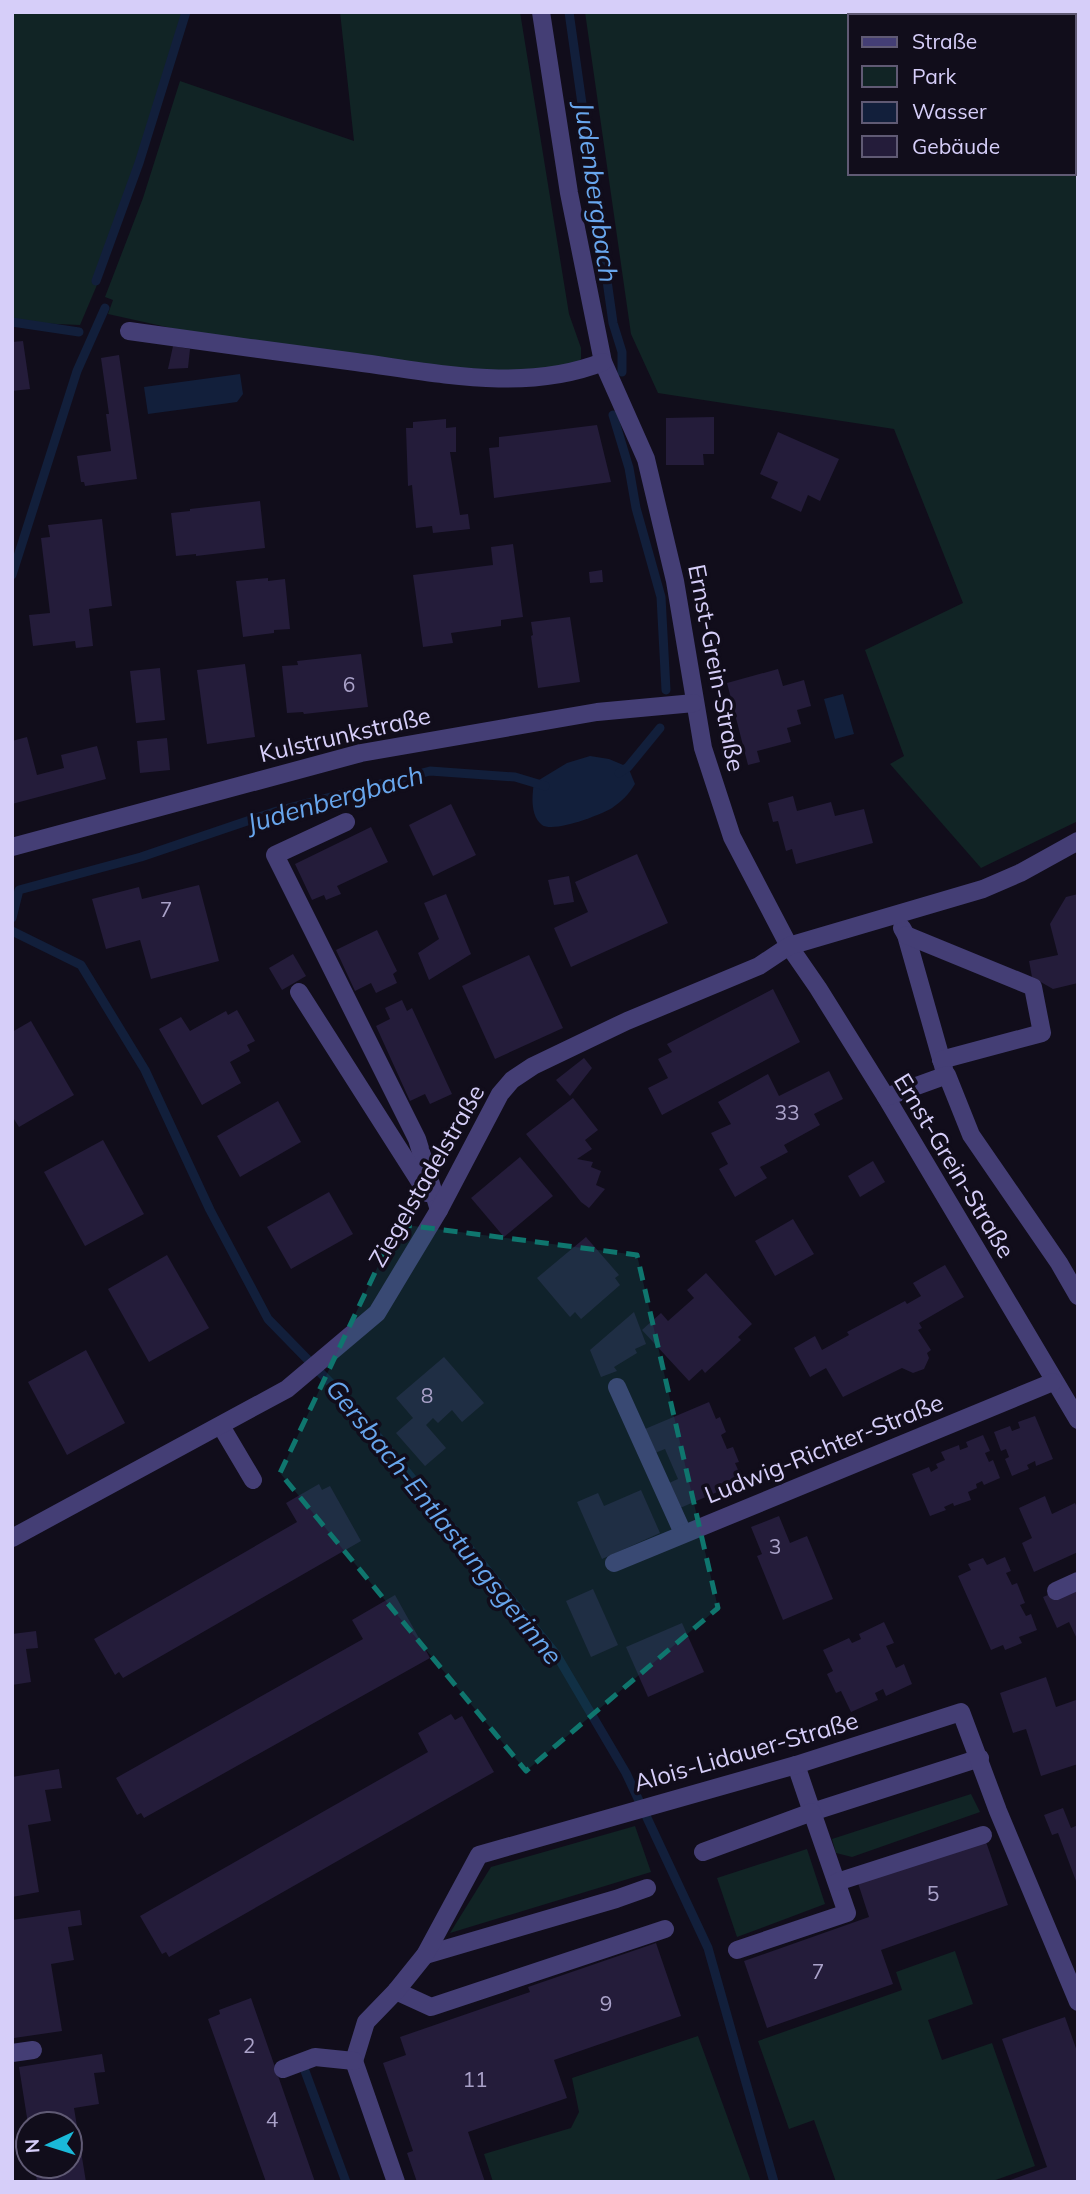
<svg xmlns="http://www.w3.org/2000/svg" width="1090" height="2194" font-family="Mulish,sans-serif">
<rect width="100%" height="100%" fill="#110d1b"/>
<g fill="#112425">
<path d="M12,12h175l-82,254 -25,59 -68,-3z"/>
<path d="M340,12h180l49,302 12,34v11l-7,8 -48,6 -52,-3 -276,-36 -90,-20 5,-14 -8,-3 38,-99 37,-117 174,60z"/>
<path d="M585,12h471l-3,4h-203v157h224v-144l4,2v790l-97,47 -91,-104 14,-8 -39,-106 98,-47 -69,-174 -236,-36 -27,-59z"/>
<path d="M971,1794l9,18 -128,45 -16,-4 -4,-14z"/>
<path d="M635,1826l16,46 -201,61 41,-66z"/>
<path d="M807,1849l18,55 -88,33 -20,-59z"/>
<path d="M955,1951l18,53 -45,16 14,40 50,-17 43,123 -45,16h-154l-22,-62 -25,9 -31,-88 144,-51 -6,-18z"/>
<path d="M698,2036l53,146h-258l-9,-28 87,-26 8,-16 -7,-34z"/>
</g>
<g fill="#121f3b">
<path d="M240,374l3,20 -6,8 -89,12 -4,-27z"/>
<path d="M843,694l11,40 -19,5 -11,-40z"/>
<path d="M590,756l19,3 19,8 7,17c-6,10 -13,17 -23,24 -12,7 -58,25 -70,17 -12,-9 -10,-30 -8,-42l33,-20z"/>
</g>
<g fill="none" stroke-linecap="round" stroke-linejoin="round">
<g stroke="#121f3b" stroke-width="9">
<path d="M569,12l44,311 9,29v20"/>
<path d="M1062,12l10,4"/>
<path d="M96,281l43,-118 47,-151"/>
<path d="M12,322l67,10"/>
<path d="M613,415l16,53 7,40 25,89 5,93"/>
<path d="M12,575l65,-204 28,-63"/>
<path d="M619,773l9,-6 32,-39"/>
<path d="M12,918l7,-28 122,-33 136,-46 153,-40 85,6 30,9"/>
<path d="M12,931l69,34 64,105 65,140 58,109 84,86 204,249 70,119 82,175 66,234"/>
<path d="M305,2071l41,111"/>
</g>
</g>
<g fill="#241c3a">
<path d="M23,341l7,48 -18,2v-49z"/>
<path d="M173,346l17,3 -2,19 -20,1z"/>
<path d="M119,355l18,124 -52,7 -1,-4h-3l-4,-26 34,-5 -5,-37h3l-8,-56z"/>
<path d="M714,417v37h-11l1,11h-38v-47z"/>
<path d="M446,419v9l10,-1v25h-6l10,63 8,-1 2,15 -37,4 -1,-7 -16,2 -4,-43 -4,1 -2,-58h7v-6z"/>
<path d="M597,425l14,57 -117,16 -5,-50 10,-1v-10z"/>
<path d="M778,432l61,27 -19,42 -12,-6 -7,17 -30,-14 7,-16 -18,-8z"/>
<path d="M260,501l5,47 -69,8v-2l-20,2 -5,-43 19,-2v-2z"/>
<path d="M102,519l10,87 -23,3 4,37 -17,2 -1,-7 -42,5 -4,-31 21,-2 -9,-75 9,-1 -2,-12z"/>
<path d="M513,544l10,73 -22,3v6l-50,7 2,10 -30,4 -10,-72 80,-10 -2,-18z"/>
<path d="M602,570l1,12 -13,1 -1,-11z"/>
<path d="M268,578v3l17,-2 5,50 -16,1v3l-31,4 -7,-56z"/>
<path d="M570,617l10,65 -42,6 -7,-52 2,-1 -2,-13z"/>
<path d="M361,654l7,53 -64,7 -1,-2 -16,1 -5,-47 16,-1 -1,-4z"/>
<path d="M245,664l10,73 -48,7 -10,-74z"/>
<path d="M160,668l5,52 -29,3 -6,-52z"/>
<path d="M778,669l5,17 21,-6 7,26 -14,4 4,14 -14,4 4,14 -34,9 3,11 -12,3 -21,-82z"/>
<path d="M27,737l10,38 27,-7 -3,-13 36,-9 9,33 -94,25v-63z"/>
<path d="M167,738l3,32 -30,3 -3,-32z"/>
<path d="M793,796l4,15 34,-9 4,14 29,-7 9,34 -77,21 -4,-15 -6,2 -8,-30 -5,1 -5,-19z"/>
<path d="M451,804l25,51 -43,21 -24,-51z"/>
<path d="M371,827l17,35 -51,24 4,8 -15,6 -2,-5 -12,5 -17,-36z"/>
<path d="M637,854l31,69 -97,44 -17,-39 34,-16 -13,-30z"/>
<path d="M569,876l5,26 -20,3 -6,-25z"/>
<path d="M199,885l20,76 -68,18 -11,-39 -34,9 -14,-50 47,-12 3,12z"/>
<path d="M446,894l25,60 -42,26 -11,-27 21,-14 -15,-36z"/>
<path d="M1078,894v89l-25,6 -21,-12 -3,-16 29,-6 -8,-31 16,-27z"/>
<path d="M377,930l20,41 -4,3 4,9 -21,10 -5,-10 -16,8 -19,-41z"/>
<path d="M293,954l13,22 -24,14 -13,-22z"/>
<path d="M529,955l34,73 -68,31 -33,-73z"/>
<path d="M773,989l27,53 -138,73 -14,-27 20,-10 -10,-19 14,-7 -5,-8z"/>
<path d="M402,1000l5,11 5,-3 40,86 -22,10 -5,-10 -15,7 -34,-75 14,-7 -5,-11z"/>
<path d="M237,1010l18,31 -8,4 3,6 -20,11 11,21 -39,22 -43,-76 22,-12 9,14 36,-20 2,4z"/>
<path d="M31,1021l43,74 -55,32 -7,-11v-84z"/>
<path d="M584,1058l8,10 -22,28 -14,-16z"/>
<path d="M829,1071l14,28 -29,15 6,11 -36,20 4,7 -28,15 7,11 -32,19 -16,-28 9,-5 -17,-31 20,-9 -13,-22 50,-28 11,22z"/>
<path d="M573,1098l25,32 -13,10 7,9 -15,10 16,3 -2,5 10,4 -5,14 9,4 -16,19 -8,-6 -55,-68z"/>
<path d="M278,1101l23,41 -61,35 -23,-41z"/>
<path d="M103,1140l41,74 -59,32 -41,-74z"/>
<path d="M520,1157l33,39 -49,41 -33,-39z"/>
<path d="M873,1161l12,21 -25,15 -12,-21z"/>
<path d="M329,1192l24,42 -62,35 -24,-42z"/>
<path d="M793,1219l21,35 -39,22 -20,-35z"/>
<path d="M586,1237l33,38 -4,3 5,7 -39,34 -6,-7 -5,5 -33,-39z"/>
<path d="M167,1255l42,73 -60,34 -41,-73z"/>
<path d="M945,1265l19,32 -45,26 3,5 -4,2 13,20 -4,3 2,5 -5,11 -11,4 -11,-5 -59,29 -17,-29 -16,9 -16,-29 21,-12 7,14 27,-15 -2,-3 58,-31 2,3 14,-8 -8,-13z"/>
<path d="M706,1273l46,51 -14,13 3,3 -36,33 -3,-4 -13,12 -47,-51 19,-17 7,8 26,-23 -7,-8z"/>
<path d="M634,1312l12,32 -11,5 2,4 -23,14 3,4 -16,6 -11,-27z"/>
<path d="M86,1350l39,73 -58,32 -39,-73z"/>
<path d="M444,1357l40,46 -22,19 -10,-12 -14,13 -5,-5 -7,7 20,23 -21,18 -29,-33 17,-15 -17,-20z"/>
<path d="M709,1402l7,17 4,-2 6,15 -5,3 6,14 6,-2 6,15 -4,1 8,18 -63,27 -11,-25 9,-4 -13,-30 -10,4 -10,-24z"/>
<path d="M1035,1416l18,43 -17,7 -1,-5 -8,4 2,4 -17,7 -7,-17 4,-2 -3,-8 -5,2 -7,-19 16,-6 2,5 8,-3 -2,-6z"/>
<path d="M983,1435l7,16 -5,2 4,9 4,-2 7,18 -16,7 -2,-4 -6,3 1,4 -9,4 3,8 -17,6 -1,-3 -9,4 2,3 -16,6 -18,-42 17,-7 2,5 7,-4 -2,-4 9,-4 -4,-8 18,-7 1,5 8,-3 -2,-5z"/>
<path d="M319,1484l3,6 8,-4 31,55 -238,137 -4,-6 -4,3 -21,-36 203,-117 -11,-19z"/>
<path d="M641,1490l19,43 -58,26 -25,-57 21,-9 6,13z"/>
<path d="M1045,1496l7,18 23,-11 3,7v42l-44,20 -12,-29 10,-5 -13,-30z"/>
<path d="M779,1516l11,27 17,-7 26,63 -50,21 -26,-64 5,-2 -11,-27z"/>
<path d="M1005,1557l6,14 -5,2 6,12 5,-2 8,20 -5,2 6,11 5,-2 6,16 -18,7 3,6 -17,7 -2,-5 -12,5 -33,-74 13,-6 -3,-6 15,-6 4,7z"/>
<path d="M1077,1583l1,2v56l-9,-19 -12,6 -14,-31z"/>
<path d="M593,1589l25,56 -27,12 -25,-56z"/>
<path d="M395,1595l35,63 -286,160 -3,-5 -4,2 -21,-37 247,-139 -11,-19z"/>
<path d="M884,1622l10,21 -8,3 10,22 8,-4 8,20 -26,12 -3,-7 -8,4 3,7 -27,12 -10,-21 -5,2 -9,-19 6,-3 -10,-21 26,-12 3,5 9,-4 -2,-5z"/>
<path d="M682,1623l22,49 -56,25 -22,-50z"/>
<path d="M36,1631l2,17 -12,1 5,33 -19,3v-51z"/>
<path d="M1046,1677l10,30 20,-7 2,64 -37,12 -15,-47 -13,4 -13,-40z"/>
<path d="M451,1714l4,6 7,-4 32,56 -325,185 -3,-5 -4,2 -22,-38 288,-164 -10,-19z"/>
<path d="M59,1769l3,19 -17,2 6,31 -23,4 11,67 -27,5v-120z"/>
<path d="M1063,1808l8,20 7,-3v55l-2,1 -18,-48 -6,2 -8,-20z"/>
<path d="M985,1839l23,66 -127,45 12,34 -126,44 -23,-67 125,-44 -11,-34z"/>
<path d="M80,1910l2,15 -14,2 6,33 -23,4 11,67 -48,7 -2,-118z"/>
<path d="M656,1943l25,73 -127,44 13,38 -99,34 17,50h-68l-10,-29 6,-2 -30,-88 23,-8 -6,-18 130,-45 -2,-5z"/>
<path d="M251,1998l64,184h-49l-58,-163 12,-5 -1,-4z"/>
<path d="M1065,2017l13,37v128h-73l42,-15 -45,-128z"/>
<path d="M102,2054l3,18 -11,1 5,31 -25,4 12,74h-49l-2,-16h35v-42h-42l-9,-57z"/>
</g>
<g fill="none" stroke-linecap="round" stroke-linejoin="round">
<g stroke="#443e75" stroke-width="18">
<path d="M541,12l28,181 34,169 43,97 29,122 28,167 29,89 57,109 29,42 68,109 192,323"/>
<path d="M129,331c76,11 151,21 227,31 82,11 168,31 247,0"/>
<path d="M346,822l-71,33 142,284 22,71"/>
<path d="M12,847l349,-94 236,-41 97,-9"/>
<path d="M902,928l4,7 38,134"/>
<path d="M906,935l127,52 9,46 -101,27"/>
<path d="M299,992l128,201"/>
<path d="M886,1097l61,-22 24,60 88,128 19,33"/>
<path d="M617,1387l66,146"/>
<path d="M221,1426l32,54"/>
<path d="M12,1538l275,-149 90,-76 62,-103 61,-116 12,-14 21,-14 94,-45 132,-55 30,-20 194,-57 37,-16 58,-32"/>
<path d="M614,1563l439,-181"/>
<path d="M1056,1591l22,-10"/>
<path d="M796,1765l16,47 168,-54"/>
<path d="M703,1852l109,-40 35,101 -110,37"/>
<path d="M837,1882l146,-47"/>
<path d="M425,1955l191,-56 31,-11"/>
<path d="M396,1991l35,16 234,-78"/>
<path d="M12,2053l21,-3"/>
<path d="M354,2061l12,-39 30,-31 29,-36 54,-100 317,-90 165,-53 37,99 80,191"/>
<path d="M354,2061l42,121"/>
<path d="M283,2069l32,-12 39,4"/>
</g>
</g>
<path fill="#0f766e" fill-opacity="0.2" stroke="#0f766e" stroke-width="5" stroke-dasharray="14 9" stroke-linejoin="round" d="M398,1224l239,31 81,353 -192,163 -246,-298z"/>
<g text-anchor="middle" stroke-width="7" stroke-linejoin="round" paint-order="stroke">
<g font-size="21" fill="#aaa2c9">
<text x="349" y="692">6</text>
<text x="166" y="917">7</text>
<text x="787" y="1120">33</text>
<text x="427" y="1403">8</text>
<text x="775" y="1554">3</text>
<text x="933" y="1901">5</text>
<text x="818" y="1979">7</text>
<text x="606" y="2011">9</text>
<text x="249" y="2053">2</text>
<text x="475" y="2087">11</text>
<text x="272" y="2127">4</text>
</g>
<g font-size="24" fill="#d6cef9" stroke="#110d1b">
<text transform="translate(716 668) rotate(79)" y="8">Ernst-Grein-Straße</text>
<text transform="translate(345 735) rotate(-13)" y="8">Kulstrunkstraße</text>
<text transform="translate(954 1166) rotate(59)" y="8">Ernst-Grein-Straße</text>
<text transform="translate(427 1176) rotate(-60)" y="8">Ziegelstadelstraße</text>
<text transform="translate(824 1449) rotate(-22)" y="8">Ludwig-Richter-Straße</text>
<text transform="translate(746 1752) rotate(-16)" y="8">Alois-Lidauer-Straße</text>
</g>
<g font-size="26" font-style="italic" fill="#68a6ed" stroke="#110d1b">
<text transform="translate(596 192) rotate(82)" y="9">Judenbergbach</text>
<text transform="translate(335 799) rotate(-16)" y="9">Judenbergbach</text>
<text transform="translate(444 1522) rotate(51)" y="9">Gersbach-Entlastungsgerinne</text>
</g>
</g>
<rect width="1090" height="2194" fill="none" stroke="#d6cef9" stroke-width="28"/>
<rect x="848" y="14" width="228" height="161" fill="#110d1b" stroke="#605a74" stroke-width="2"/>
<rect x="862" y="37" width="35" height="10" fill="#443e75" stroke="#605a74" stroke-width="2"/>
<text x="912" y="49" font-size="21" fill="#d6cef9">Straße</text>
<rect x="862" y="66" width="35" height="21" fill="#112425" stroke="#605a74" stroke-width="2"/>
<text x="912" y="84" font-size="21" fill="#d6cef9">Park</text>
<rect x="862" y="102" width="35" height="21" fill="#121f3b" stroke="#605a74" stroke-width="2"/>
<text x="912" y="119" font-size="21" fill="#d6cef9">Wasser</text>
<rect x="862" y="136" width="35" height="21" fill="#241c3a" stroke="#605a74" stroke-width="2"/>
<text x="912" y="154" font-size="21" fill="#d6cef9">Gebäude</text>
<g transform="translate(49 2145) rotate(266)"><circle r="33" fill="#110d1b" stroke="#605a74" stroke-width="2"/>
<path d="M0-5L12 26L0 18L-12 26Z" fill="#1ab9d9"/>
<text y="-10" font-size="19" font-weight="bold" text-anchor="middle" fill="#d6cef9">N</text>
</g>
</svg>
